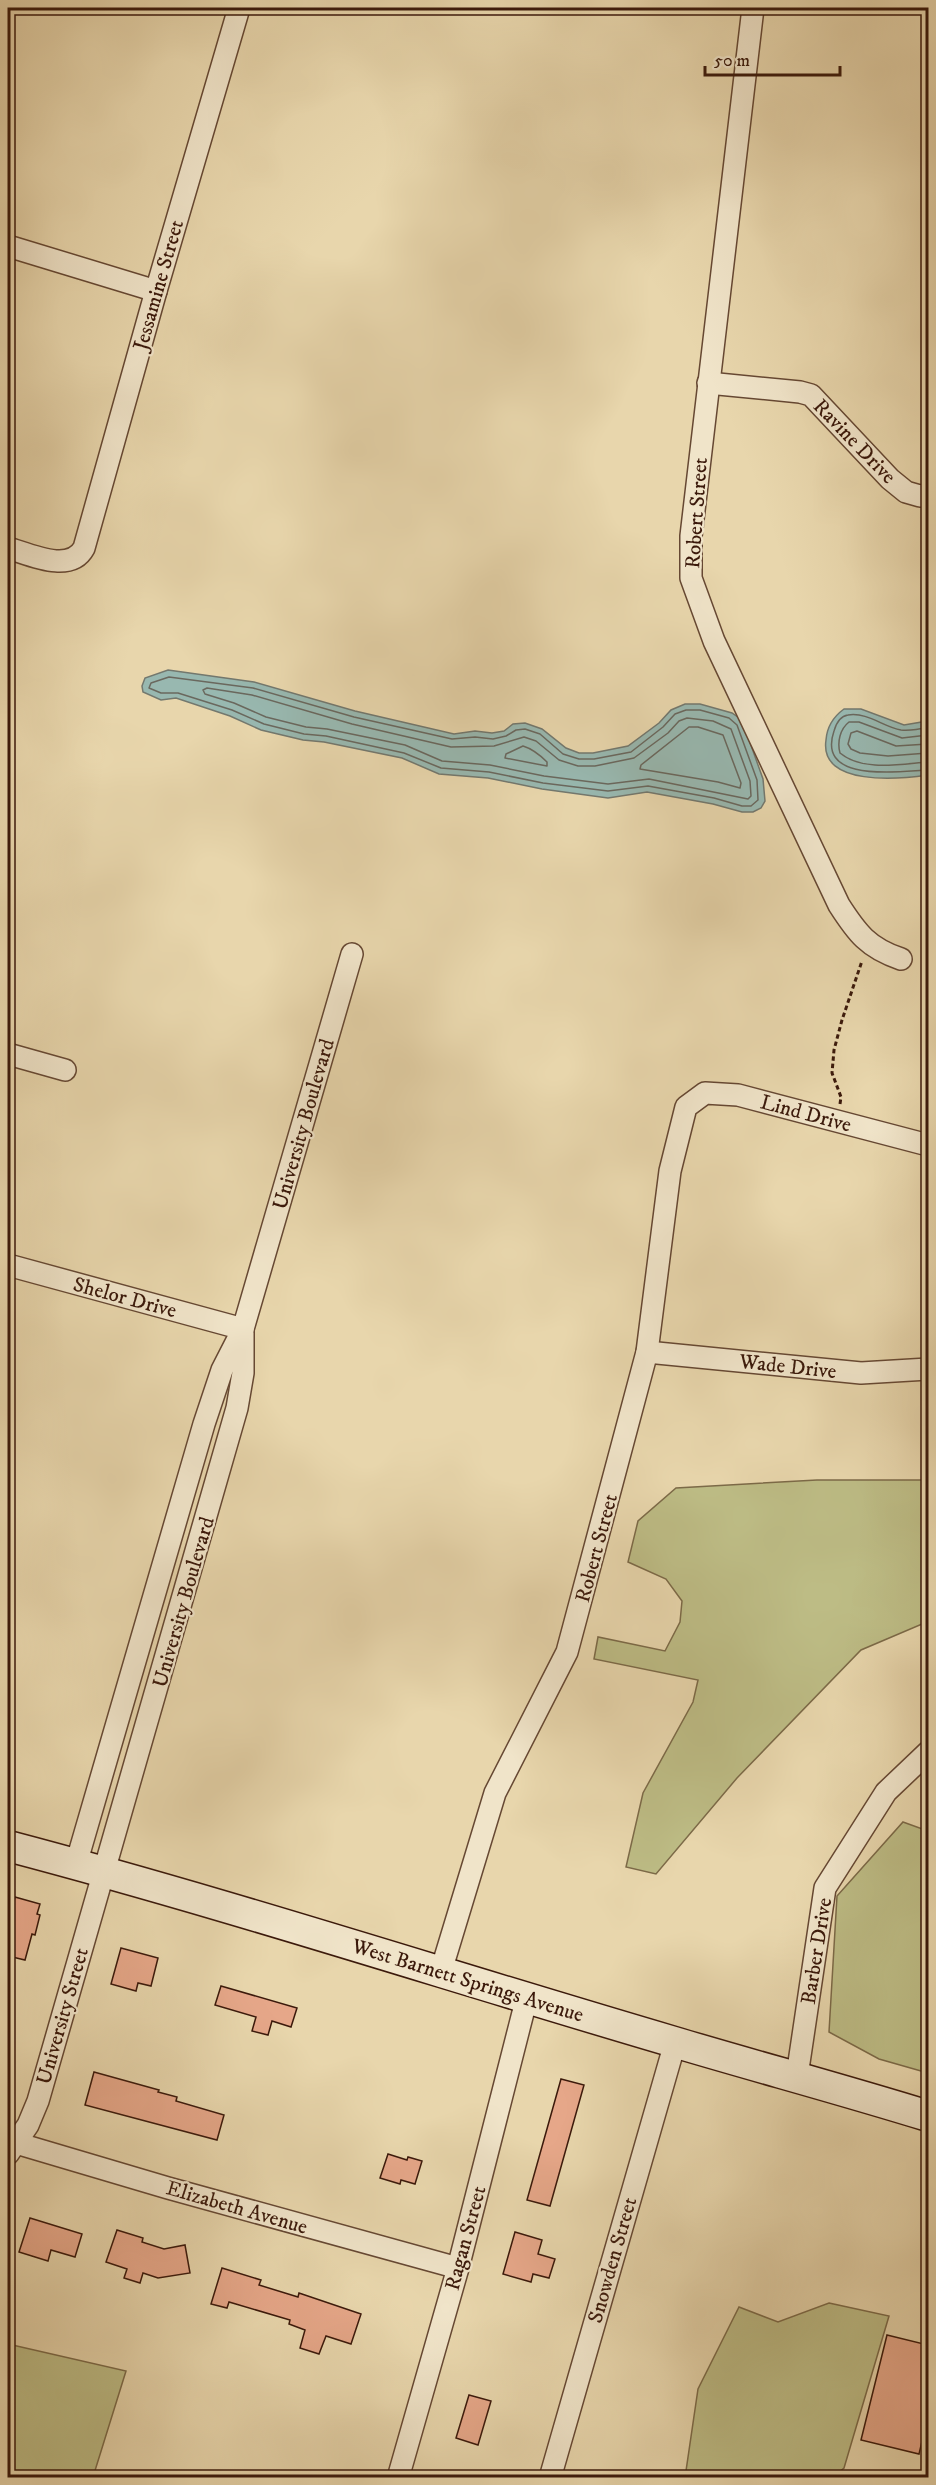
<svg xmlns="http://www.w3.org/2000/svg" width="936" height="2485" font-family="'IM FELL DW Pica',serif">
<rect width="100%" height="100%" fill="#e8d6ac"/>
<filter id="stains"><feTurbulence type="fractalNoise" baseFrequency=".00333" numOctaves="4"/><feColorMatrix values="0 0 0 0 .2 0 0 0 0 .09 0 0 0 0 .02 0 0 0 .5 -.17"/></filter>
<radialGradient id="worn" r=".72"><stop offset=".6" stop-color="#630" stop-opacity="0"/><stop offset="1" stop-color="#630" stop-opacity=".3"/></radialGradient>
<g fill="#bdbc85" stroke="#7c6a48" stroke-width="1.5">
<path d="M817,1480h111v144h-6l-61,26 -124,128 -81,96 -30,-7 17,-74 50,-91 5,-22 -104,-21 4,-22 67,14 15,-29 2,-21 -16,-22 -38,-17 10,-41 38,-33z"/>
<path d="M903,1822l25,9v242l-49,-14 -50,-27 8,-136z"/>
<path d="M829,2303l60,13 -45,152 -11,9h-144l-3,-6 12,-82 41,-82 39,15z"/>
<path d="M8,2344l118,27 -33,106h-85z"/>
</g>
<g fill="#98b8b0" stroke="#73786e" stroke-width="1.5">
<path d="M168,670l86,12 101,29 99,23 21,-3 17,2 12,-2 9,-7 12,-1 17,6 24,19 13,5h14l35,-7 31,-23 12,-13 14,-6h15l32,9 10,7 21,59 2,22 -4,7 -8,4h-11l-29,-8 -66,-12 -39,6 -66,-9 -54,-11 -49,-4 -37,-16 -78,-16 -21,-2 -42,-10 -31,-14 -54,-18 -15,2 -18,-8 -1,-6 3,-8z"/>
<path d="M844,709h17l43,16 24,-4v54c-28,4 -109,12 -102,-35 1,-14 7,-23 18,-31z"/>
</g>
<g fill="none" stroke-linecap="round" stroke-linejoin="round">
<g stroke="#6a685e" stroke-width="1.5">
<path d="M169,677l84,11 101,29 98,22 23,-2 18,2 13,-3 10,-6 9,-1 15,5 23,20 16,5h15l37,-7 32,-25 12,-13 11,-4h14l29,8 8,7 20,55 1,20 -7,6h-9l-28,-8 -66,-12 -40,5 -65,-8 -54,-11 -48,-4 -37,-15 -78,-17 -22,-2 -40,-10 -32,-14 -54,-17h-17l-12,-5 2,-5z"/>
<path d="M207,688l45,7 100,29 99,23 43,-1 30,-9 12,4 23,19 19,6h17l39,-8 34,-25 11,-12 8,-3 26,3 18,8 19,52 1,15 -3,3 -99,-20 -41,5 -64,-8 -54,-11 -48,-4 -37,-16 -78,-16 -21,-2 -40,-10 -32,-14 -29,-9 -2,-4z"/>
<path d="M689,727h9l25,8 18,48 -1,5 -22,-6 -78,-13 1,-4z"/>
<path d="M928,727c-8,2 -18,4 -27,3 -18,-3 -33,-18 -53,-15 -8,1 -12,9 -14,16 -18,53 66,40 94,39"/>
<path d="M928,735l-26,3 -43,-16h-10c-9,7 -12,20 -9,31 23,19 61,11 88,9"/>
<path d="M928,744l-32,2 -39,-15 -6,2 -3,11 3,5 9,4 28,3 40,-3"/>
<path d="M523,746c10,3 17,9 24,16v4l-42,-8 1,-4z"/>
</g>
</g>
<g fill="#e6a789" stroke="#3b190b" stroke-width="1.5">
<path d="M15,1897l25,7 -3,10 3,1 -5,20 -3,-1 -7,26 -17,-4v-33z"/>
<path d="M121,1948l37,10 -7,28 -13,-3 -2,8 -25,-7z"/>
<path d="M221,1986l76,22 -6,19 -19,-6 -4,14 -16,-4 4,-14 -41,-12z"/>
<path d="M94,2072l65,18 -1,2 19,5 -1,4 48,14 -7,25 -132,-35z"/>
<path d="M561,2079l23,6 -34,121 -23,-6z"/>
<path d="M388,2154l19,6 1,-3 14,4 -7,23 -14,-4 -1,4 -20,-6z"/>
<path d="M30,2218l52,16 -7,23 -24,-7 -3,11 -29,-9z"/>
<path d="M117,2230l26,8 -1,4 22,7 21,-4 5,28 -32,5 -15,-5 -3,10 -16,-5 3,-9 -21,-7z"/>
<path d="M515,2232l27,8 -4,14 17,5 -6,19 -16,-4 -2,8 -28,-8z"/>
<path d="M222,2268l39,12 -2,5 39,12 1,-4 62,21 -10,30 -25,-8 -7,18 -19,-6 5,-18 -16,-6 1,-4 -61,-18 -2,6 -16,-4z"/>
<path d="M887,2335l41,10v71l-9,38 -58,-14z"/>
<path d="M469,2395l22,6 -13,44 -22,-7z"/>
</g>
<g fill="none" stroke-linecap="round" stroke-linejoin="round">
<defs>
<g id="street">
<path d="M753,8l-62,528v42l23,63 125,264c18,28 29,43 62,54"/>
<path d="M8,246l148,45"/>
<path d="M708,383l92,9 11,3 79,84 16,13 14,4 8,-1"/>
<path d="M8,548c21,6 62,26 76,0l72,-257 83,-283"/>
<path d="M8,1054l57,16"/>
<path d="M8,1265l235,64"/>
<path d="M647,1352l214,21 67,-4"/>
<path d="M76,1864l128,-440 18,-54 21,-41 109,-375"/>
<path d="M441,1971l54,-178 72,-141 80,-300 23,-181 16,-64 19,-14 33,2 190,50"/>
<path d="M797,2076l28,-188 61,-96 42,-40"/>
<path d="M16,2143l152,45 290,80"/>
<path d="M8,2154l20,-29 10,-24 199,-693 6,-35v-40"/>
<path d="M398,2478l60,-210 69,-271"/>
<path d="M550,2478l125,-435"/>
</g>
<path id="secondary" d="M8,1846c224,59 444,131 666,196 84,25 170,48 254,74"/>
</defs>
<use href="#street" stroke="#664833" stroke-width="24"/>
<use href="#secondary" stroke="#3b190b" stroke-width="33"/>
<path stroke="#3b190b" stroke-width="3" stroke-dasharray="4.5 3" stroke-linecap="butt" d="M840,1104l1,-7 -9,-24 2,-23 8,-30 20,-59"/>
<use href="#street" stroke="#f0e4c9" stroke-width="21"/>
<use href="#secondary" stroke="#f0e4c9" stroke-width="30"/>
</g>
<g text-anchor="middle" stroke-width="4.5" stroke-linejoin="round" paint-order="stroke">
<g font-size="21" fill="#3b190b" stroke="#f0e4c9">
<text transform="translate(158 285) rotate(-74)" y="7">Jessamine Street</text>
<text transform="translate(855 441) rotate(46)" y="7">Ravine Drive</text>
<text transform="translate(696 513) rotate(-86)" y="7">Robert Street</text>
<text transform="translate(806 1113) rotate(15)" y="7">Lind Drive</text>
<text transform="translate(303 1124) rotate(-74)" y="7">University Boulevard</text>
<text transform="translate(125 1297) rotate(15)" y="7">Shelor Drive</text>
<text transform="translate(788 1366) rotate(6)" y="7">Wade Drive</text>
<text transform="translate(596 1548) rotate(-75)" y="7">Robert Street</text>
<text transform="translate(183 1602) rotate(-74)" y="7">University Boulevard</text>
<text transform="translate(816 1951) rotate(-81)" y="7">Barber Drive</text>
<text transform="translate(468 1980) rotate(17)" y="7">West Barnett Springs Avenue</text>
<text transform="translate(62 2016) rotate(-74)" y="7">University Street</text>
<text transform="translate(237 2207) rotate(16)" y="7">Elizabeth Avenue</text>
<text transform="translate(465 2238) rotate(-75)" y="7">Ragan Street</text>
<text transform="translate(612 2260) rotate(-74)" y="7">Snowden Street</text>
</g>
</g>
<rect width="936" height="2485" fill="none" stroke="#e8d6ac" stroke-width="30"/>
<rect x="9" y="9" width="918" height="2467" fill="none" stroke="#3b190b" stroke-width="3"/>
<rect x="15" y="15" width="906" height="2455" fill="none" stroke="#3b190b" stroke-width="1.5"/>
<path d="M705 66v9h135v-9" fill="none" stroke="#3b190b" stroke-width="3"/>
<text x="714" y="66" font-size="18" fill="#3b190b" stroke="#f0e4c9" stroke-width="4.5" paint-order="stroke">50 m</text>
<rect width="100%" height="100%" filter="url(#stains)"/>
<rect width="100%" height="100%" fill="url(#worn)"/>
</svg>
